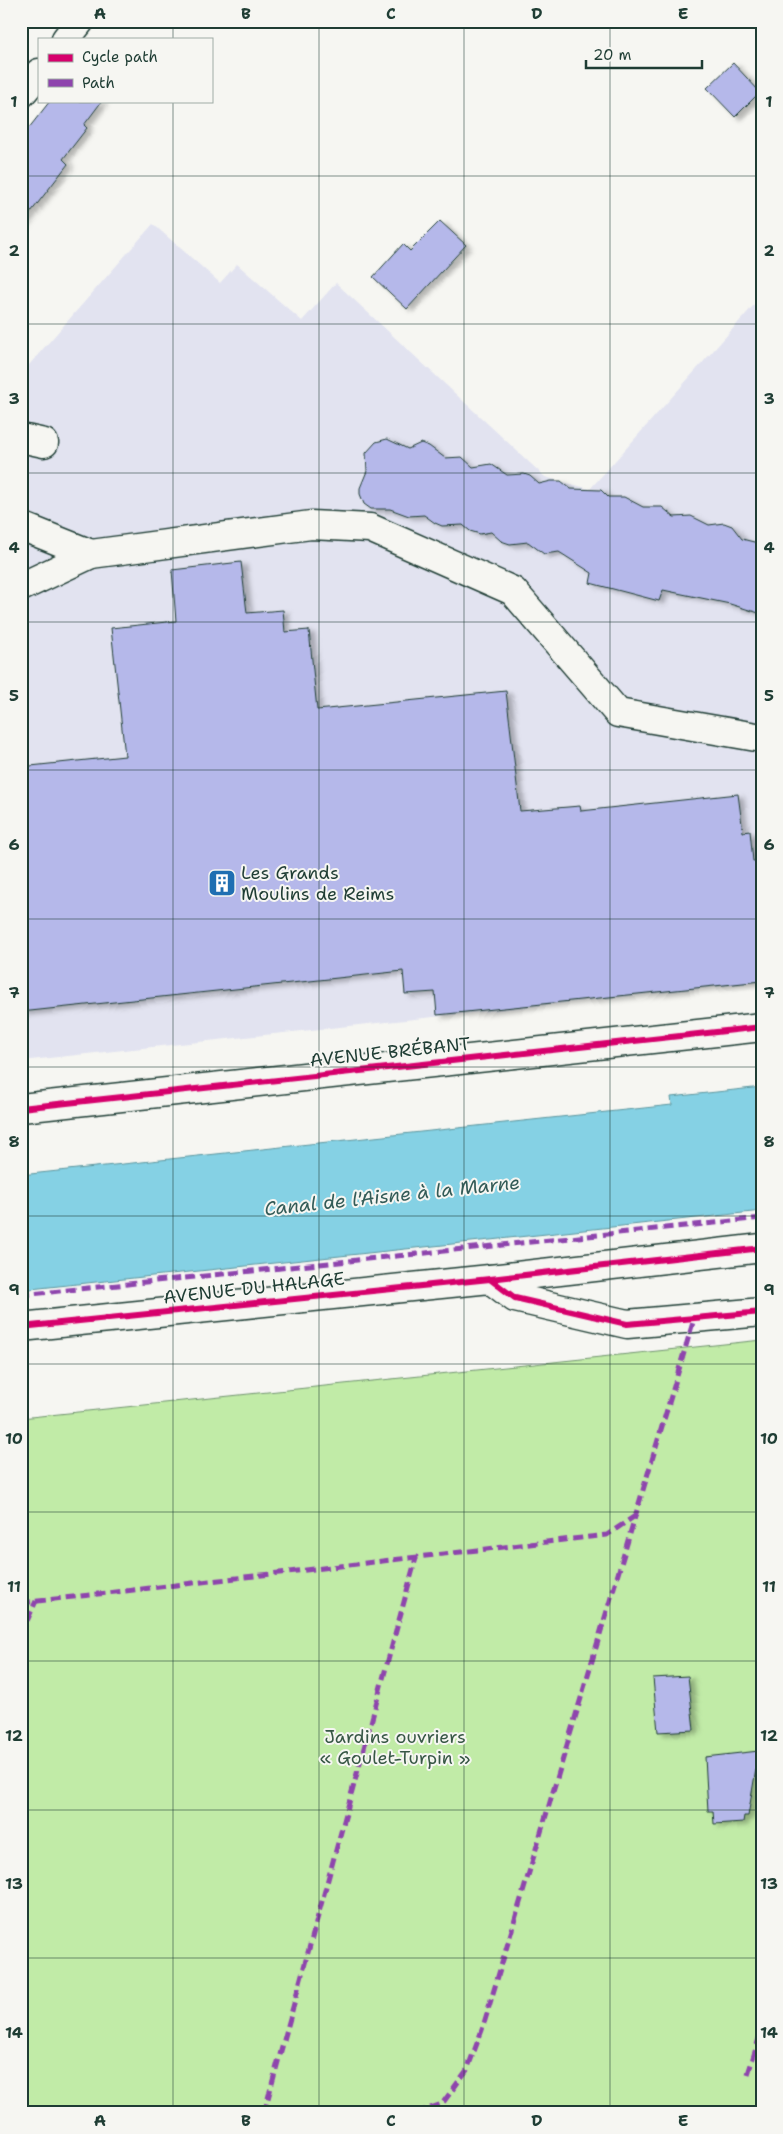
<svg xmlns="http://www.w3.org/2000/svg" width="783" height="2134" font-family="'Shantell Sans',sans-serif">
<defs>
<filter id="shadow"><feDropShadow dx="5.5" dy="3" stdDeviation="2.5" flood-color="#0004"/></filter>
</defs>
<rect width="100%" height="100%" fill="#f6f6f2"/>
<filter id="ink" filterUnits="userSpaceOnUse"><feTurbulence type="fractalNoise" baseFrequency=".02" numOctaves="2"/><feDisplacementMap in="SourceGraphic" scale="10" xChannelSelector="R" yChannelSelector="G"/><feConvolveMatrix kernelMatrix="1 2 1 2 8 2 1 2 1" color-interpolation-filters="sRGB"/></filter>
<g filter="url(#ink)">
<path fill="#e2e3f0" d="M153,224l67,59 17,-19 65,57 34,-38 209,194 45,12 172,-193v686l-741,79v-687z"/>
<path fill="#c1eba7" stroke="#70946e" d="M762,1340v773h-741v-695z"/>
<path fill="#85d1e4" stroke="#5c969e" d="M762,1087v124l-741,79v-115l651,-70 -1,-8z"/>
<g fill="#b5b8ea" stroke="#1f3d34" filter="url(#shadow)">
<path d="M733,63l27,29 -25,25 -28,-29z"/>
<path d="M50,101h52l-18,24 3,3 -24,31 5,5 -47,61v-87z"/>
<path d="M440,221l26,24 -59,64 -34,-32 30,-33 7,7z"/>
<path d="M387,439l21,10 13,-6 8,3 16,12 17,-1 11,10 18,-3 16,11 17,-1 6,2 9,8 12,-3h10l10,8 30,1 7,7h16l19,10h19l12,10 17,-1 18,9 15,-2 8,3 10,13 20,5v70l-32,-10 -67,-14 -4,11 -69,-18 2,-10 -33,-21 -15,2 -16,-12 -18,2 -9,-3 -10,-9 -11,2 -10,-3 -7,-6 -21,1 -7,-3 -11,-8 -15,1 -19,-7h-19l-7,-5 -4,-10v-6l7,-17 -1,-18 10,-11z"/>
<path d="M241,562l6,51 36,-3 2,22 24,-2 8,80 189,-19 14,120 60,-5 1,5 157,-17 5,38 7,-1 3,30 9,-1v121l-325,34 -2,-23 -30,2 -2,-23 -382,41v-245l104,-11 -14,-128 65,-7 -4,-51z"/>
<path d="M688,1676l6,54 -36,2 -5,-54z"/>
<path d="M759,1751l-11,65h-4l-1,6 -29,2 -1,-13h-5l-3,-54z"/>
</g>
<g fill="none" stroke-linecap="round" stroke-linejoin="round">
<defs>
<g id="minor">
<path d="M66,39l14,-18"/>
<path d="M21,94l18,-21"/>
<path d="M21,438l23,5"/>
<path d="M21,526l70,28 220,-29 59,3 143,63 105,122 144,25"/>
<path d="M21,587l70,-33"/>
<path d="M490,1279l25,19 112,26 135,-12"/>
<path d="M21,1327l469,-48 272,-31"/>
</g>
<path id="major" d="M21,1108l741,-81"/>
</defs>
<use href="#minor" stroke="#1f3d34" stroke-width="31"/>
<use href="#major" stroke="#1f3d34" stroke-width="31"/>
<use href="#minor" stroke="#f6f6f2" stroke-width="28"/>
<use href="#major" stroke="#f6f6f2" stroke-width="28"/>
<g stroke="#8e44ad" stroke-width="5" stroke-dasharray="10 5" stroke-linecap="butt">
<path d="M21,1295l741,-77"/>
<path d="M21,1603l586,-68 28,-19"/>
<path d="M21,1634l15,-33"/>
<path d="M748,2074l14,-45"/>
<path d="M264,2113l152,-555"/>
<path d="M416,2113l26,-9 25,-34 15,-40 212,-711"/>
</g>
<defs>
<g id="cycleway">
<path d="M21,1108l741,-81"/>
<path d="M490,1279l25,19 112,26 135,-12"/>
<path d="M21,1327l469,-48 272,-31"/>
</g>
</defs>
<use href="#cycleway" stroke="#f6f6f2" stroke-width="9"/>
<use href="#cycleway" stroke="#d6006c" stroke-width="6"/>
</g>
</g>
<path fill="none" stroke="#1f3d34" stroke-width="1" stroke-opacity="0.55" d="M173,21v18M319,21v2092M464,21v2092M610,21v2092M173,101v2012M21,176h741M21,324h741M21,473h741M21,622h741M21,770h741M21,919h741M21,1067h741M21,1216h741M21,1364h741M21,1512h741M21,1661h741M21,1810h741M21,1958h741"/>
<defs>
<symbol id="building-square" viewBox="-11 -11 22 22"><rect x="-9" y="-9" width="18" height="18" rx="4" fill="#1f6fb2" stroke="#f6f6f2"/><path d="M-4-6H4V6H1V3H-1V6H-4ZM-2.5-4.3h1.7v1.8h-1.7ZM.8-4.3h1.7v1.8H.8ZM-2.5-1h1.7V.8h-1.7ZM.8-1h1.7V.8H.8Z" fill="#fff"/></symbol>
</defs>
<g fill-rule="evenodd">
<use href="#building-square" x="206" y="867" width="32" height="32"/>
</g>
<g text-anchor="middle" stroke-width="4" stroke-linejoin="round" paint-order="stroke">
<g font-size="18" fill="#1f3d34" stroke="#f6f6f2" text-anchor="start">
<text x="241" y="879">Les Grands<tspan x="241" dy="21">Moulins de Reims</tspan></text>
</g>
<g font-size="18" fill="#1f3d34" stroke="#f6f6f2">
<text transform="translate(390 1052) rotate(-6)" y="6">AVENUE BRÉBANT</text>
<text transform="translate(254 1288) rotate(-6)" y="6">AVENUE DU HALAGE</text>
</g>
<g font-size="18" fill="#375745" stroke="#f6f6f2">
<text x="395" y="1743">Jardins ouvriers<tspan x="395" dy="21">« Goulet-Turpin »</tspan></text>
</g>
<g font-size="19" font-style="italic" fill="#335b57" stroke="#f6f6f2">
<text transform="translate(392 1195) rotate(-6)" y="7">Canal de l'Aisne à la Marne</text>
</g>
</g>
<rect width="783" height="2134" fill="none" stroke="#f6f6f2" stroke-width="55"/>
<rect x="38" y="38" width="175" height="65" fill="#f6f6f2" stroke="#a0aca6"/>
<rect x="48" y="54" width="25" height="8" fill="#d6006c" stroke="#a0aca6"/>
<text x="82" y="62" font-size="15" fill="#1f3d34">Cycle path</text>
<rect x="48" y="79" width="25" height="8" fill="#8e44ad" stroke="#a0aca6"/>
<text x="82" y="88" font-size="15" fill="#1f3d34">Path</text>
<path d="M586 60v8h116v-8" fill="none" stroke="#1f3d34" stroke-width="2.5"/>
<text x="593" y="60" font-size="15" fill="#1f3d34" stroke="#f6f6f2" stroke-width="4" paint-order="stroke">20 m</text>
<rect x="28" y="28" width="728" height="2078" fill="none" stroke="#1f3d34" stroke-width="2"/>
<g font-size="16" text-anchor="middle" font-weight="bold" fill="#1f3d34">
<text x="100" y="19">A</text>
<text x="246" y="19">B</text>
<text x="391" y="19">C</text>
<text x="537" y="19">D</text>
<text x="683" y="19">E</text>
<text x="14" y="107">1</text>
<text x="769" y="107">1</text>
<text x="14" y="256">2</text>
<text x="769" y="256">2</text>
<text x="14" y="404">3</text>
<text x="769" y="404">3</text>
<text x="14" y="553">4</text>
<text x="769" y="553">4</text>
<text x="14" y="701">5</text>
<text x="769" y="701">5</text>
<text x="14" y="850">6</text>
<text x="769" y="850">6</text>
<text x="14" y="998">7</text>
<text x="769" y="998">7</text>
<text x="14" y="1147">8</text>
<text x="769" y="1147">8</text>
<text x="14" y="1295">9</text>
<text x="769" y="1295">9</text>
<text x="14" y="1444">10</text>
<text x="769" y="1444">10</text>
<text x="14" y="1592">11</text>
<text x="769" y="1592">11</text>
<text x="14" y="1741">12</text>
<text x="769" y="1741">12</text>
<text x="14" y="1889">13</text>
<text x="769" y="1889">13</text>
<text x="14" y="2038">14</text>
<text x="769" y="2038">14</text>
<text x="100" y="2126">A</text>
<text x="246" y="2126">B</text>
<text x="391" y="2126">C</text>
<text x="537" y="2126">D</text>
<text x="683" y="2126">E</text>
</g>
</svg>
